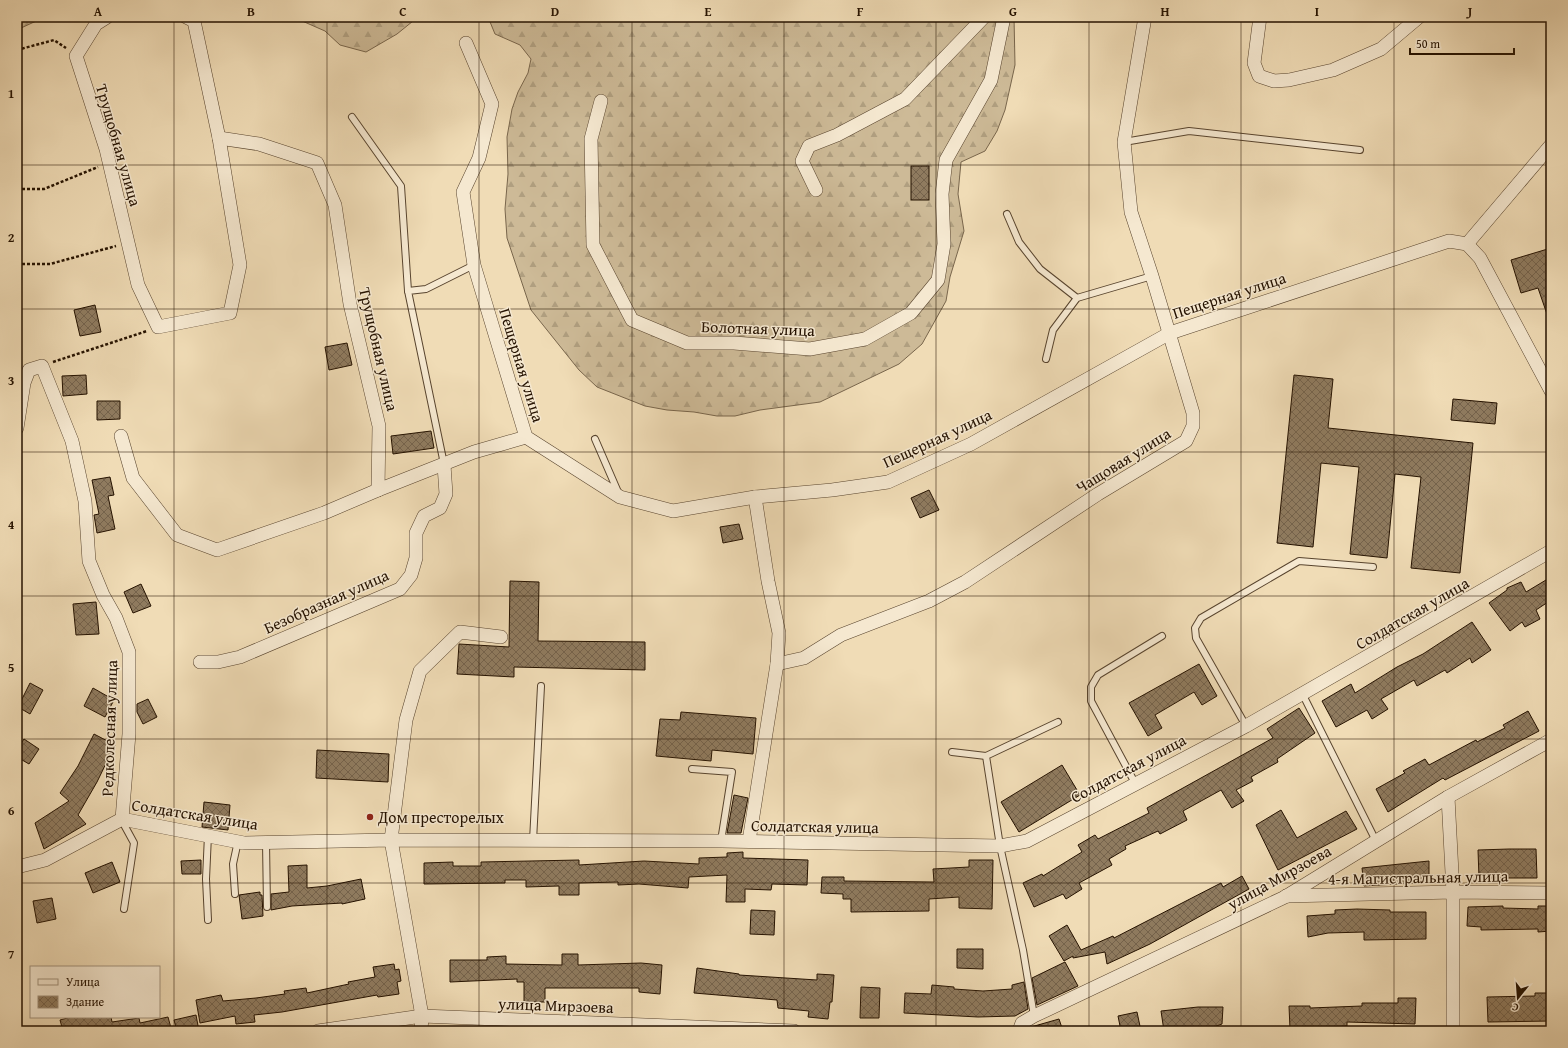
<svg xmlns="http://www.w3.org/2000/svg" width="1568" height="1048" font-family="'Gentium Book Plus',serif">
<defs>
<pattern id="forest-firs" width="22" height="20" patternUnits="userSpaceOnUse"><rect width="22" height="20" fill="#cdba97"/><path d="M5 1l3.5 6h-7zM16 11l3.5 6h-7z" fill="#b09f80"/></pattern>
<pattern id="building-cross-hatch" width="8" height="8" patternUnits="userSpaceOnUse"><rect width="8" height="8" fill="#8f7b5f"/><path d="M0 0l8 8M0 8l8-8" fill="none" stroke="#75634c"/></pattern>
</defs>
<rect width="100%" height="100%" fill="#f0dcb6"/>
<filter id="stains"><feTurbulence type="fractalNoise" baseFrequency=".005" numOctaves="4"/><feColorMatrix values="0 0 0 0 .2 0 0 0 0 .09 0 0 0 0 .02 0 0 0 .5 -.17"/></filter>
<radialGradient id="worn" r=".72"><stop offset=".6" stop-color="#630" stop-opacity="0"/><stop offset="1" stop-color="#630" stop-opacity=".3"/></radialGradient>
<g fill="url(#forest-firs)" stroke="#79664c">
<path d="M17,17h28l-24,11 -4,4z"/>
<path d="M293,17h125l-21,17 -31,18 -26,-7 -15,-14z"/>
<path d="M488,17h526l1,48 -10,45 -8,21 -12,20 -24,11 -3,32 6,37 -14,46 -4,24 -24,43 -23,20 -79,38 -60,8 -25,6h-18l-23,-4 -27,-2 -22,-4 -48,-19 -18,-17 -48,-60 -24,-72 -2,-29 3,-35 -1,-37 5,-28 6,-17 10,-19 3,-14 -11,-14 -25,-11z"/>
</g>
<g fill="url(#building-cross-hatch)" stroke="#251200">
<rect x="911" y="166" width="18" height="34"/>
<path d="M1551,248v71l-2,1 -11,-32 -17,5 -10,-33z"/>
<path d="M95,305l6,27 -21,4 -6,-26z"/>
<path d="M347,343l5,22 -23,5 -4,-23z"/>
<path d="M86,375l1,19 -24,2 -1,-20z"/>
<path d="M1294,375l39,4 -5,49 145,15 -13,130 -49,-5 10,-91 -26,-3 -8,84 -37,-4 9,-87 -38,-4 -8,84 -36,-4z"/>
<path d="M1453,399l44,4 -2,21 -44,-4z"/>
<path d="M97,401h23v18l-23,1z"/>
<path d="M431,431l3,17 -41,6 -2,-18z"/>
<path d="M110,477l4,18 -6,1 7,33 -18,4 -3,-18 5,-1 -7,-34z"/>
<path d="M929,490l10,20 -19,8 -9,-20z"/>
<path d="M739,524l4,15 -20,4 -3,-16z"/>
<path d="M1546,580l5,8v12l-15,10 4,9 -15,8 -3,-5 -12,9 -21,-28 18,-13v-2l14,-6 5,10z"/>
<path d="M510,581l29,1 -1,59 107,1v28l-131,-3v10l-57,-3 2,-30 50,3z"/>
<path d="M141,584l10,22 -18,7 -9,-21z"/>
<path d="M96,602l3,32 -23,1 -3,-31z"/>
<path d="M1472,622l19,28 -19,13 -2,-5 -23,15 -2,-3 -28,16 -3,-6 -33,19 7,10 -16,10 -5,-9 -31,17 -14,-26 29,-17 4,9 42,-26 26,-13z"/>
<path d="M1199,664l18,32 -15,9 -8,-13 -39,23 7,13 -14,8 -19,-33z"/>
<path d="M30,683l13,7 -13,24 -12,-7z"/>
<path d="M93,688l21,12 -9,17 -21,-11z"/>
<path d="M148,699l9,18 -14,7 -6,-12v-8z"/>
<path d="M1299,708l16,25 -38,26 1,3 -27,15 2,4 -17,9 8,11 -12,7 -11,-18 -38,21 4,9 -27,14 -2,-3 -33,15 1,3 -17,10 3,6 -33,18 3,6 -16,10 -3,-5 -29,13 -11,-24 19,-9 1,2 39,-24 -4,-7 17,-10 3,4 51,-26 -2,-5 126,-70 -6,-9z"/>
<path d="M1528,711l11,20 -94,49 -2,-2 -55,34 -12,-23 29,-16 -2,-2 22,-12 4,6 47,-25 1,2 28,-14 -2,-3z"/>
<path d="M681,712l75,6 -3,36 -41,-4 -1,11 -55,-5 4,-37 20,1z"/>
<path d="M94,734l21,11 -18,37 -19,33 8,9 -42,25 -9,-26 34,-22 -9,-8 18,-27z"/>
<path d="M24,739l15,10 -10,15 -12,-7v-8z"/>
<path d="M317,750l72,4 -1,28 -72,-4z"/>
<path d="M1062,765l18,30 -61,37 -18,-30z"/>
<path d="M734,795l14,3 -7,35h-14z"/>
<path d="M204,802l26,3 -2,25 -26,-3z"/>
<path d="M1281,810l16,28 49,-27 11,18 -79,41 -22,-45z"/>
<path d="M1509,849h27l1,29h-58l-1,-28z"/>
<path d="M743,852v6l65,2 -1,25 -35,-1 -1,6 -26,-1v13h-19l1,-27 -38,2 -1,11 -49,-4 -21,1v-3l-39,1v12h-20v-9l-33,1v-7h-21v3l-81,1v-21l29,-1v4h28v-4l98,-2v5l65,-4 55,3v-6l28,-1v-4z"/>
<path d="M201,860v14h-19l-1,-13z"/>
<path d="M969,860h24l-1,49 -33,-1v-11l-30,2v12l-78,1v-13h-8v-5l-22,-1 1,-16h22v4l90,1 -1,-13 36,-2z"/>
<path d="M1429,861v21l-65,4 -2,-18z"/>
<path d="M112,862l8,20 -27,11 -8,-20z"/>
<path d="M307,865v23l20,-2 34,-7 4,20 -23,5v-1l-50,3 -21,4v-16l18,-2 -1,-26z"/>
<path d="M1242,876l7,13 -99,55 -43,20 -2,-12 -32,6v-2l-9,5 -15,-25 18,-11 14,25 32,-14 1,2 107,-55 2,4z"/>
<path d="M260,892v3h2l1,21 -21,3 -3,-24z"/>
<path d="M52,898l4,21 -19,4 -4,-22z"/>
<path d="M1503,906v2l35,1v-3h13v25l-13,1v-3l-57,1v-3l-14,-1 1,-19z"/>
<path d="M1357,909l33,1v2h36v27l-62,1v-8l-36,1 -20,4 -1,-21 28,-2v-4z"/>
<path d="M751,910l24,1 -1,24 -24,-1z"/>
<path d="M957,949h26v20l-26,-1z"/>
<path d="M562,954h16v11l63,-2 21,2 -2,29 -21,-2v-4h-94v14h-21v-20h-7v-3l-67,3v-22h37v-3l19,-1v8l56,1z"/>
<path d="M1065,962l13,24 -41,19 -5,-27z"/>
<path d="M394,964l1,6 4,-1 2,12 -4,1 2,12 -21,3 -1,-2 -95,17 -28,3 1,7 -19,2 -1,-8 -35,7 -4,-23 25,-5 2,6 33,-3 29,-4 -1,-3 22,-3 1,5 42,-9 -1,-2 27,-5 -2,-10z"/>
<path d="M697,968l42,6v1l78,5v-6l17,1 -2,27h-2l-2,17 -20,-2 1,-6 -31,-3 -1,-8 -83,-7z"/>
<path d="M1024,982l4,27 -13,7 -37,1 -74,-4 1,-20 26,1 1,-9 22,2v2l29,2 29,-2v-4z"/>
<path d="M861,987l19,1 -1,30h-19z"/>
<path d="M1535,993h16v28l-63,1 -1,-25 48,-1z"/>
<path d="M1398,998h18l-1,26 -68,-2v4l-57,3 -1,-23h21v2l52,-2v-3h36z"/>
<path d="M1198,1007h25l-1,17 -11,4 -18,-1v3l-29,1 -3,-20z"/>
<path d="M1137,1012l4,19h-20l-3,-15z"/>
<path d="M196,1015l3,16h-22l-3,-11z"/>
<path d="M71,1017h40l1,5 27,-4 1,5 28,-6 3,11 -17,3h-91l-3,-11z"/>
<path d="M1059,1019l4,12h-35l3,-4z"/>
</g>
<g fill="none" stroke-linecap="round" stroke-linejoin="round">
<defs>
<g id="service">
<path d="M352,117l49,69 7,105"/>
<path d="M1124,142l65,-11 171,19"/>
<path d="M1007,214l12,28 21,27 37,29"/>
<path d="M1046,359l7,-29 24,-32 75,-22"/>
<path d="M595,439l23,53"/>
<path d="M444,464l-36,-173 18,-2 48,-24"/>
<path d="M1303,695l73,146"/>
<path d="M1246,726l-50,-88 -1,-10 6,-10 98,-57 74,6"/>
<path d="M952,752l34,4"/>
<path d="M692,769l40,3 -11,69"/>
<path d="M1135,783l-44,-82v-14l7,-12 64,-39"/>
<path d="M122,821l12,22 -10,66"/>
<path d="M533,841l8,-155"/>
<path d="M266,842l1,65"/>
<path d="M235,894l-2,-30 5,-23"/>
<path d="M208,920l-2,-41 2,-44"/>
<path d="M1034,1016l-11,-66 -23,-104 -14,-90 72,-34"/>
</g>
<g id="minor">
<path d="M107,17l-11,7 -20,32 30,93 32,136 20,42 72,-14 10,-48 -21,-127 -25,-117 -8,-4"/>
<path d="M1260,17l-6,46 5,13 15,5 15,-1 44,-10 48,-21 38,-32"/>
<path d="M466,43l26,61 -13,54 -16,34 11,73 52,172 94,60 53,14 82,-14 77,-7 56,-8 83,-38 199,-111 279,-92 18,3 13,14 71,133"/>
<path d="M601,101l-10,38 2,106 39,75 55,23h47l76,6 55,-10 46,-26 27,-33 6,-36 -2,-50 4,-34 45,-80 13,-63"/>
<path d="M219,138l40,6 58,19 18,42 15,99 29,122 -1,64 96,-38 52,-15"/>
<path d="M816,190l-14,-29 7,-15 28,-11 68,-36 79,-82"/>
<path d="M1467,244l84,-99"/>
<path d="M17,428l7,-45 5,-13 13,-4 30,75 13,60 4,60 14,34 13,23 13,34v82l-7,85"/>
<path d="M121,436l12,42 44,57 40,15 107,-37 54,-23"/>
<path d="M200,662h18l22,-5 160,-68 11,-14 5,-17v-25l8,-17 16,-8 6,-14 -2,-29"/>
<path d="M777,664l27,-6 37,-23 88,-34 36,-19 133,-88 88,-53 7,-15v-13l-41,-137 -21,-64 -7,-70 21,-125"/>
<path d="M1448,797l5,95v139"/>
<path d="M749,841l28,-177 2,-31 -11,-52 -13,-84"/>
<path d="M17,867l28,-7 77,-41 122,24 147,-3 330,1 279,5 27,-5 219,-115 305,-175"/>
<path d="M1286,896l167,-4 98,1"/>
<path d="M318,1031l104,-15 372,15"/>
<path d="M421,1031l1,-15 -31,-176 15,-120 14,-49 40,-39 41,5"/>
<path d="M1019,1031l3,-8 12,-7 251,-119 163,-100 103,-57"/>
</g>
</defs>
<use href="#service" stroke="#58442e" stroke-width="8"/>
<use href="#minor" stroke="#58442e" stroke-width="14"/>
<g stroke="#251200" stroke-width="2.5" stroke-dasharray="3 2" stroke-linecap="butt">
<path d="M17,50l37,-10 12,8"/>
<path d="M17,189h27l54,-22"/>
<path d="M17,264h33l66,-18"/>
<path d="M53,362l94,-31"/>
</g>
<use href="#service" stroke="#f5e8d0" stroke-width="6"/>
<use href="#minor" stroke="#f5e8d0" stroke-width="13"/>
</g>
<path fill="none" stroke="#251200" stroke-width="1" stroke-opacity="0.55" d="M174,17v1014M327,17v1014M479,17v1014M632,17v1014M784,17v1014M936,17v1014M1089,17v1014M1241,17v1014M1394,17v1014M17,165h1534M17,309h1534M17,452h1534M17,596h1534M17,739h1534M17,883h1534"/>
<circle fill="#8f2418" stroke="#f5e8d0" stroke-width="1.5" cx="370" cy="817" r="4"/>
<g text-anchor="middle" stroke-width="3" stroke-linejoin="round" paint-order="stroke">
<g font-size="16" fill="#251200" stroke="#f5e8d0">
<text transform="translate(119 145) rotate(74)" y="6">Трущобная улица</text>
<text transform="translate(1229 295) rotate(-18)" y="6">Пещерная улица</text>
<text transform="translate(758 328) rotate(2)" y="6">Болотная улица</text>
<text transform="translate(379 349) rotate(77)" y="6">Трущобная улица</text>
<text transform="translate(522 365) rotate(73)" y="6">Пещерная улица</text>
<text transform="translate(937 438) rotate(-25)" y="6">Пещерная улица</text>
<text transform="translate(1123 460) rotate(-32)" y="6">Чащовая улица</text>
<text transform="translate(326 601) rotate(-24)" y="6">Безобразная улица</text>
<text transform="translate(1412 613) rotate(-30)" y="6">Солдатская улица</text>
<text transform="translate(109 728) rotate(-88)" y="6">Редколесная улица</text>
<text transform="translate(1128 768) rotate(-28)" y="6">Солдатская улица</text>
<text transform="translate(195 814) rotate(9)" y="6">Солдатская улица</text>
<text transform="translate(815 826) rotate(1)" y="6">Солдатская улица</text>
<text transform="translate(1279 877) rotate(-29)" y="6">улица Мирзоева</text>
<text transform="translate(1418 877) rotate(-1)" y="6">4-я Магистральная улица</text>
<text transform="translate(556 1005) rotate(2)" y="6">улица Мирзоева</text>
</g>
<g font-size="16" fill="#251200" stroke="#f5e8d0" text-anchor="start">
<text x="378" y="823">Дом престорелых</text>
</g>
</g>
<rect width="1568" height="1048" fill="none" stroke="#f0dcb6" stroke-width="44"/>
<rect x="30" y="966" width="130" height="52" fill="#f5e8d0" stroke="#a2927d"/>
<rect x="38" y="979" width="20" height="6" fill="#f5e8d0" stroke="#a2927d"/>
<text x="66" y="986" font-size="12" fill="#251200">Улица</text>
<rect x="38" y="996" width="20" height="12" fill="url(#building-cross-hatch)" stroke="#a2927d"/>
<text x="66" y="1006" font-size="12" fill="#251200">Здание</text>
<g transform="translate(1518 998) rotate(197)" stroke="#f5e8d0" stroke-width="3" paint-order="stroke">
<path d="M0-3L7 15L0 10L-7 15Z" fill="#251200"/>
<text y="-6" font-size="11" font-weight="bold" text-anchor="middle" fill="#251200">С</text>
</g>
<path d="M1410 48v6h104v-6" fill="none" stroke="#251200" stroke-width="2"/>
<text x="1416" y="48" font-size="12" fill="#251200" stroke="#f5e8d0" stroke-width="3" paint-order="stroke">50 m</text>
<rect x="22" y="22" width="1524" height="1004" fill="none" stroke="#251200" stroke-width="1.5"/>
<g font-size="13" text-anchor="middle" font-weight="bold" fill="#251200">
<text x="98" y="16">A</text>
<text x="251" y="16">B</text>
<text x="403" y="16">C</text>
<text x="555" y="16">D</text>
<text x="708" y="16">E</text>
<text x="860" y="16">F</text>
<text x="1013" y="16">G</text>
<text x="1165" y="16">H</text>
<text x="1317" y="16">I</text>
<text x="1470" y="16">J</text>
<text x="11" y="98">1</text>
<text x="11" y="242">2</text>
<text x="11" y="385">3</text>
<text x="11" y="529">4</text>
<text x="11" y="672">5</text>
<text x="11" y="815">6</text>
<text x="11" y="959">7</text>
</g>
<rect width="100%" height="100%" filter="url(#stains)"/>
<rect width="100%" height="100%" fill="url(#worn)"/>
</svg>
